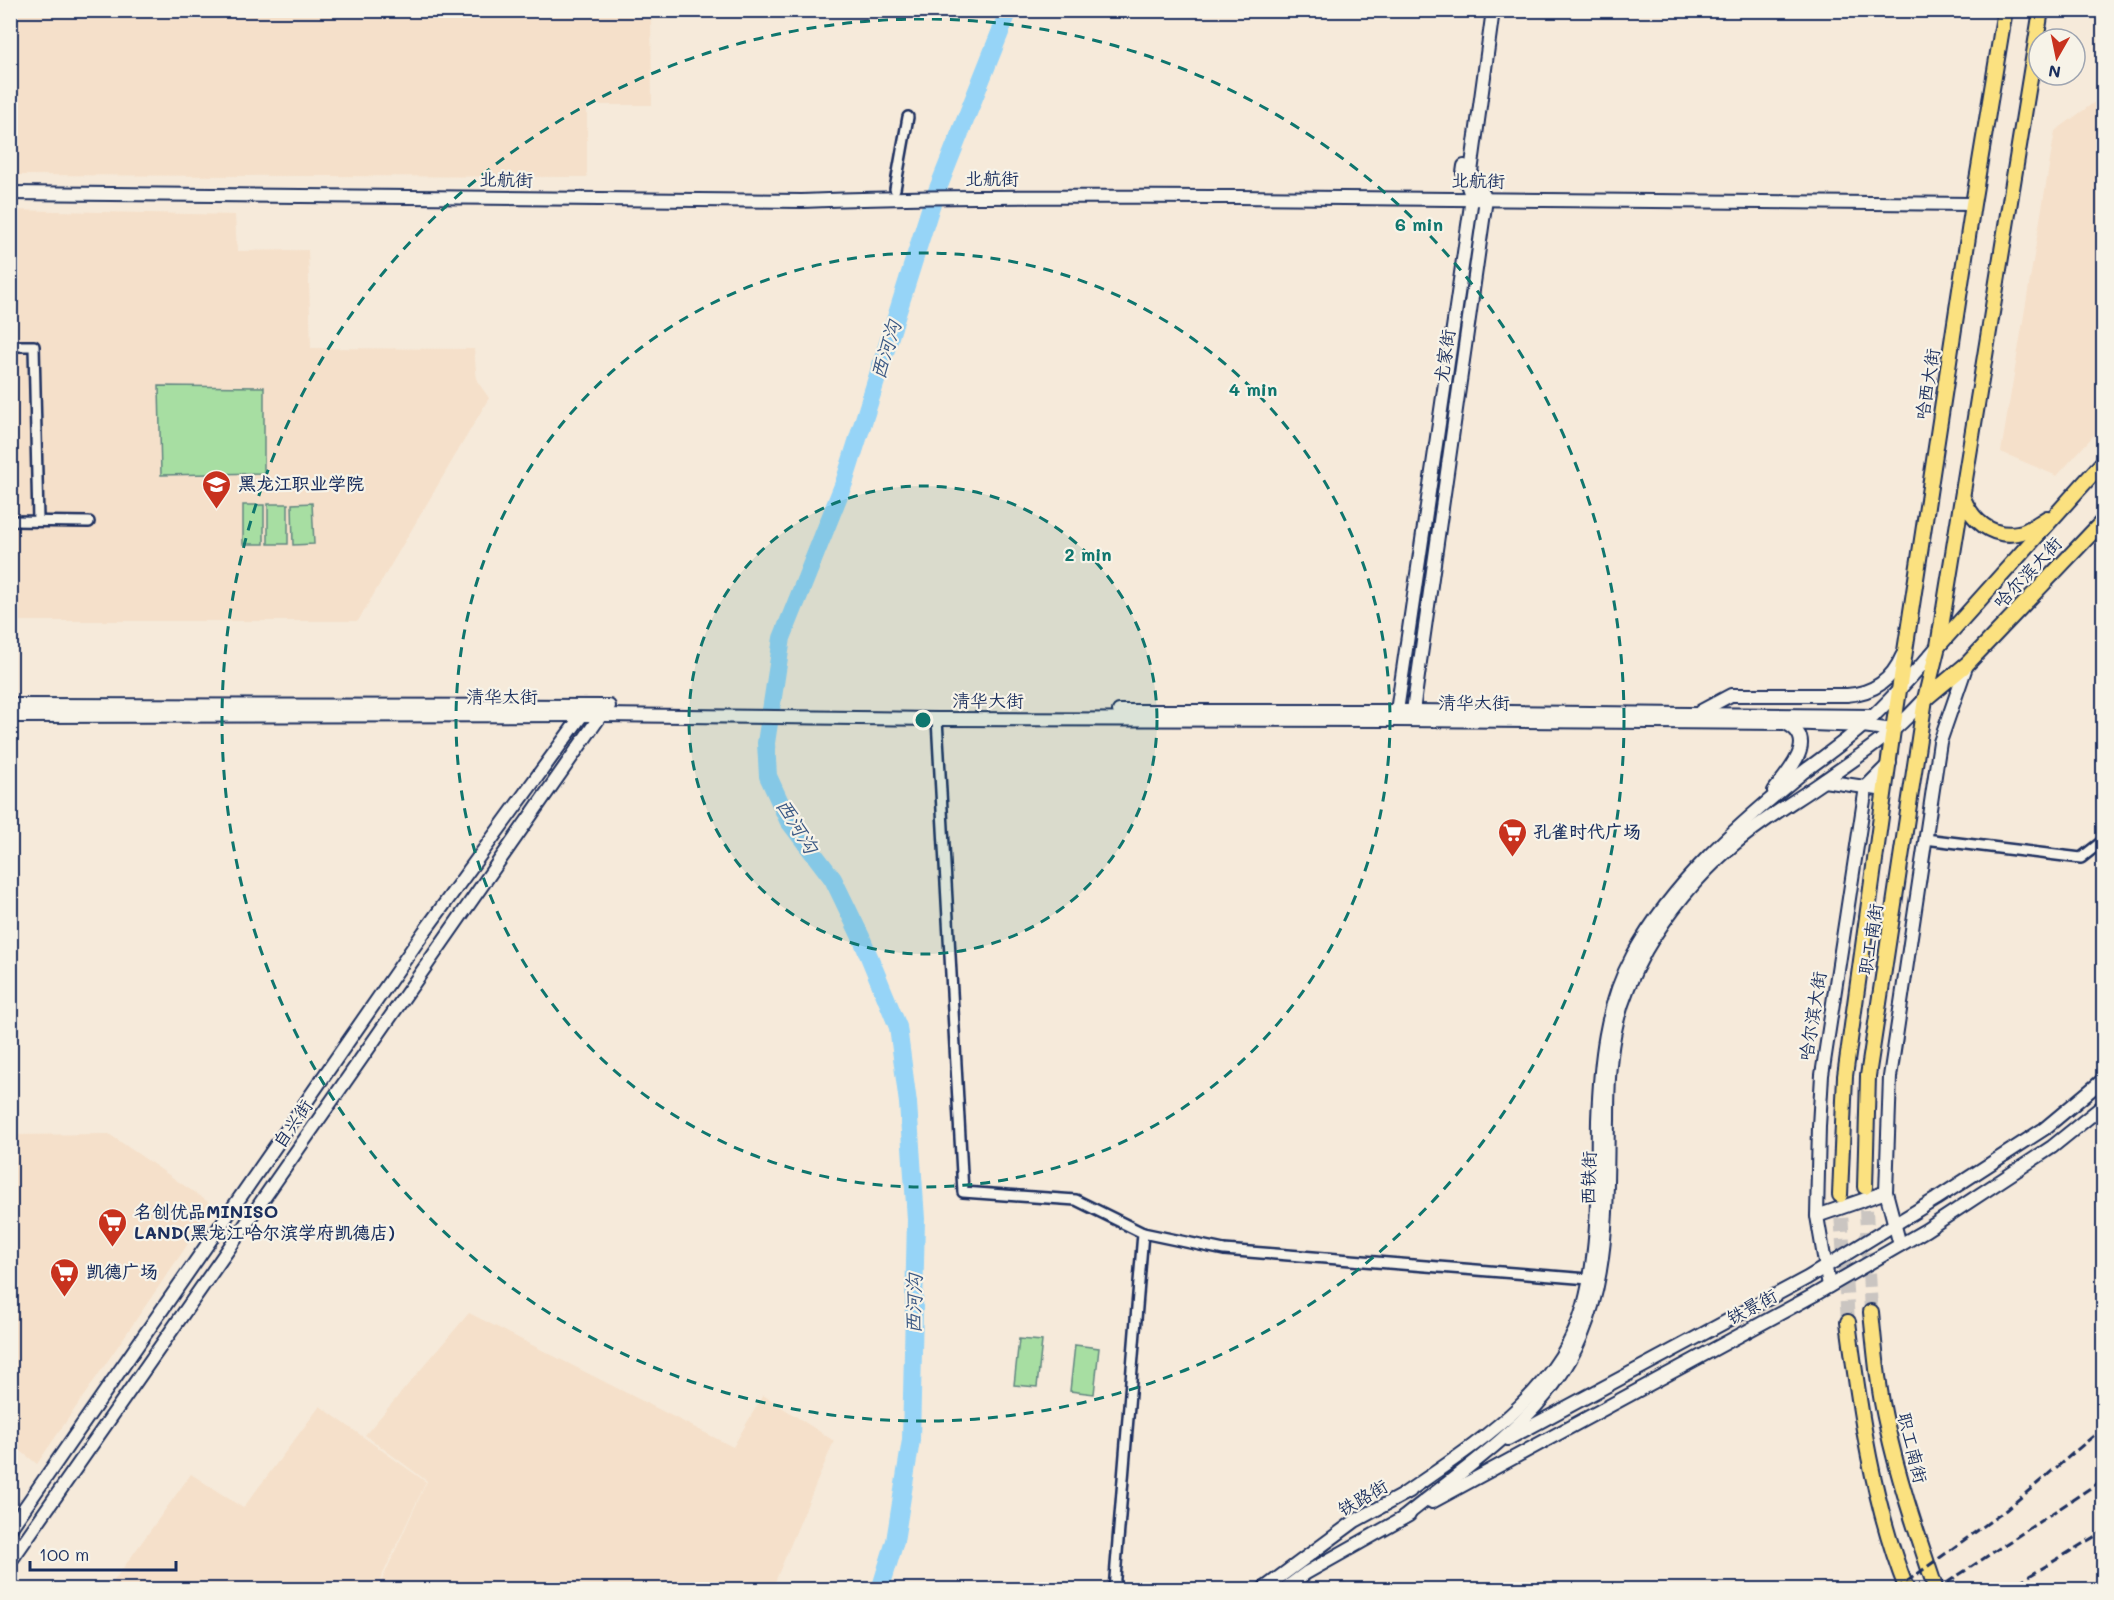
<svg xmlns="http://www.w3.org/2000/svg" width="2114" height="1600" font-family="Mali,'LXGW WenKai TC',sans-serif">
<rect width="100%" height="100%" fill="#f6eada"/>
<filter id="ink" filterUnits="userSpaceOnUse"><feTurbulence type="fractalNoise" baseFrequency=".0167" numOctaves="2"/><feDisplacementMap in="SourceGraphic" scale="12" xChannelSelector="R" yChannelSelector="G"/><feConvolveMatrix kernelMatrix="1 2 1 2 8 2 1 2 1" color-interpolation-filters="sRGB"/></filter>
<g filter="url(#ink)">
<g fill="#f5e0ca">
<path d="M11,10l640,1 1,94h-65v72l-576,-2z"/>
<path d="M2103,96v329l-46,51 -56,-24 54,-321z"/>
<path d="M11,210l224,5 2,36 71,-1 3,98 163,1 3,32 12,17 -131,223h-347z"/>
<path d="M109,1134l105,72 -177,258 -26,-21v-25l4,-11 -5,-3 1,-269z"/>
<path d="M469,1313l264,134 30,-52 71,46 -62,148h-394l49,-108 -62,-46z"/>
<path d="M320,1406l106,76 -50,107h-268l83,-115 52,34z"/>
</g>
<g fill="#a7dea2" stroke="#618680" stroke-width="1.5">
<path d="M159,386l105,1v86l-103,2z"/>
<path d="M312,503l2,41 -21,1 -1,-41z"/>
<rect x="268" y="504" width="20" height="40"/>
<rect x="243" y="505" width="21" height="39"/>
<path d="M1019,1339l23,2 -5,46 -23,-2z"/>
<path d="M1075,1345l24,3 -5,46 -24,-3z"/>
</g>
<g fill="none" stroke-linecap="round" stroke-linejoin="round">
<path stroke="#96d4f7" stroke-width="18" d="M880,1590l15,-49 16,-101 5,-221 -8,-116 -10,-76 -37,-90 -28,-58 -45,-59 -20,-44 -2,-33 16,-105 62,-155 87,-277 78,-196"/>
<g stroke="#cac5c1" stroke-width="14" stroke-dasharray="14 7" stroke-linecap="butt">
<path d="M1865,1189l6,123"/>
<path d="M1840,1197l8,125"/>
</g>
<defs>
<g id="street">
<path d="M895,189l13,-72"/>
<path d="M10,346h24l4,175"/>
<path d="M10,521l79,1"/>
<path d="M937,719l26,473 113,8 67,33 -29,357"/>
<path d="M1925,839l156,19 23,-18"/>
<path d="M1143,1233l81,17 365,29"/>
</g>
<g id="secondary">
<path d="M10,193l792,8c145,-6 291,-4 436,-4 245,1 490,4 735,7"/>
<path d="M10,705l599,1"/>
<path d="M1119,711h294l461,5"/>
<path d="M1397,711l75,-513 -9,-25 1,-7"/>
<path d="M1413,711l73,-512 -15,-27 22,-162"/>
<path d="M1701,711l30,-16h116c26,-2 45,-15 55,-39"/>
<path d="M10,716l591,-1 336,4 459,1 390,3 77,3 30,4"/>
<path d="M1824,781l61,9"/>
<path d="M1774,791c14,-20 45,-50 13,-67"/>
<path d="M1817,1216l69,-24"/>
<path d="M1900,1245l-14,-53 4,-115 50,-335 27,-78"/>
<path d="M1829,1286l-12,-70 2,-90 3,-51 44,-288 24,-24"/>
<path d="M1508,1439l299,-161 129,-79 108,-70 60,-50"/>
<path d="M1404,1494c70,-49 156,-101 180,-189 16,-59 13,-124 14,-185 2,-57 7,-114 35,-165 40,-73 105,-130 169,-182 21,-16 43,-31 63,-49 26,-24 50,-51 73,-78"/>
<path d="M1432,1502l382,-207 112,-65 126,-83 52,-42"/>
<path d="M1403,1518c49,-40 114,-83 151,-134 58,-77 52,-173 54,-264 0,-33 1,-66 9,-98 6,-25 17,-50 29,-72 22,-38 53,-75 86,-104 28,-25 62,-44 93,-66 22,-16 46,-31 67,-49 12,-9 22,-21 33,-32"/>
<path d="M10,1529l414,-597 158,-217v-5"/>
<path d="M10,1562l591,-847v-7"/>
<path d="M1262,1590l93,-69 55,-30"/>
<path d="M1283,1590l23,-17 103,-58"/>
</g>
<g id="primary">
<path d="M1963,498c9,22 28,40 55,35 10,-1 20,-10 29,-15"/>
<path d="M1939,645l165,-184"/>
<path d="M1925,699l42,-35 137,-144"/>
<path d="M1865,1187l3,-111 57,-377 13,-53 103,-636"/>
<path d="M1840,1195l5,-119 48,-346 80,-526 32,-194"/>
<path d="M1871,1312c4,39 7,77 16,114 12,56 31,110 49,164"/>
<path d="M1848,1322c12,90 25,183 59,268"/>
</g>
</defs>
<use href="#street" stroke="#1b2f5e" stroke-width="14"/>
<use href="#secondary" stroke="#1b2f5e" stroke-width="16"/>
<use href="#primary" stroke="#1b2f5e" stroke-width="18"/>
<use href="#street" stroke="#f7f3e8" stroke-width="9"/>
<use href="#secondary" stroke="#f7f3e8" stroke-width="12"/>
<use href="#primary" stroke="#fbe180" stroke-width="14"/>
<g stroke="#1b2f5e" stroke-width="3" stroke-dasharray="9 4.5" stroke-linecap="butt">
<path d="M1895,1590l111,-80 98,-83"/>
<path d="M1936,1590l168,-111"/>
<path d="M2006,1590l98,-59"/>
</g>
</g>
</g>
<circle cx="923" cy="720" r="234" fill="#0f766e" fill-opacity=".12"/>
<g fill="none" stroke="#0f766e" stroke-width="3" stroke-dasharray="10 8">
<circle cx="923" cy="720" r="234"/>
<circle cx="923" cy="720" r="467"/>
<circle cx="923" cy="720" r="701"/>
</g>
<defs>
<symbol id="university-pin" viewBox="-11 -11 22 30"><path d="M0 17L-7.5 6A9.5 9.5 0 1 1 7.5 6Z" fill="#c8321e" stroke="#f7f3e8"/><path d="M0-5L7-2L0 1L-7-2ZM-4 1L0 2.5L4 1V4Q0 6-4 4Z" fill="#fff"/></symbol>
<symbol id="supermarket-pin" viewBox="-11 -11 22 30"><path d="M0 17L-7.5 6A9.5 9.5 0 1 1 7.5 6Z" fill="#c8321e" stroke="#f7f3e8"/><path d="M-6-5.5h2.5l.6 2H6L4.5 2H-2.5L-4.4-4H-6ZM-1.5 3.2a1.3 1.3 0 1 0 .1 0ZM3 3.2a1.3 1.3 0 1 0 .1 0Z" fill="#fff"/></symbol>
</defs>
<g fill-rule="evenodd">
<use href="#university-pin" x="200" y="468" width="33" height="45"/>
<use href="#supermarket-pin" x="1496" y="816" width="33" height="45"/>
<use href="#supermarket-pin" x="96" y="1206" width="33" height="45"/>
<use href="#supermarket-pin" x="48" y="1256" width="33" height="45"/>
</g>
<g text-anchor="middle" stroke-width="4.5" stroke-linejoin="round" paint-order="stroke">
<g font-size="18" fill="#1b2f5e" stroke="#f7f3e8">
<text x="992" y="185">北航街</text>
<text transform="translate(506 180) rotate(1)" y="6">北航街</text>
<text transform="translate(1478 181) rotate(1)" y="6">北航街</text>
<text transform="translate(1445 356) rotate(-82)" y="6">尤家街</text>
<text transform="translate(1928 384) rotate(-81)" y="6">哈西大街</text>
<text transform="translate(2028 573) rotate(-47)" y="6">哈尔滨大街</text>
<text x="502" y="703">清华大街</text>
<text x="988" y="707">清华大街</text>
<text x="1474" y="709">清华大街</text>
<text transform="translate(1871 939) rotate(-81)" y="6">职工南街</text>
<text transform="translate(1813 1016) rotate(-81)" y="6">哈尔滨大街</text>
<text transform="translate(293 1124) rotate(-55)" y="6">自兴街</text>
<text transform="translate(1589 1178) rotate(-89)" y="6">西铁街</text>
<text transform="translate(1752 1307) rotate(-28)" y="6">铁景街</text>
<text transform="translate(1912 1448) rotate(76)" y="6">职工南街</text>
<text transform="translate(1363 1498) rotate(-30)" y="6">铁路街</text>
</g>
<g font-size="18" font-weight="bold" fill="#1b2f5e" stroke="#f7f3e8" text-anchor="start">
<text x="238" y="490">黑龙江职业学院</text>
<text x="1533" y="838">孔雀时代广场</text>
<text x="134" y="1218">名创优品MINISO<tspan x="134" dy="21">LAND(黑龙江哈尔滨学府凯德店)</tspan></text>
<text x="86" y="1278">凯德广场</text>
</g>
<g font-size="20" font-style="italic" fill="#3a5884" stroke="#f7f3e8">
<text transform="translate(886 350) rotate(-73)" y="7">西河沟</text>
<text transform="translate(797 826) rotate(58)" y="7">西河沟</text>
<text transform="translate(914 1304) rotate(-89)" y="7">西河沟</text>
</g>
</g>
<circle cx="923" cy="720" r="9" fill="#0f766e" stroke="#f7f3e8" stroke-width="3"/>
<g font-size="18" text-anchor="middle" font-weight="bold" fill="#0f766e" stroke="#f7f3e8" stroke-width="4.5" stroke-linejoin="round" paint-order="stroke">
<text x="1419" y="231">6 min</text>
<text x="1253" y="396">4 min</text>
<text x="1088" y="561">2 min</text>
</g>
<rect width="2114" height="1600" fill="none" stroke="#f7f3e8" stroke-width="36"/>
<rect x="18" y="18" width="2078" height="1564" fill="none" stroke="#1b2f5e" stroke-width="2" filter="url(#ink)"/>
<g transform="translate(2057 57) rotate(189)"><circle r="28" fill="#f7f3e8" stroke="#9fa5b1" stroke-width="1.5"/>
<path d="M0-4.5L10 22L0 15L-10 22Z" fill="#c8321e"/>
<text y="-9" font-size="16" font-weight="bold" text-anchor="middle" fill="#1b2f5e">N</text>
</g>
<path d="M30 1561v9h146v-9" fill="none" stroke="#1b2f5e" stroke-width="3"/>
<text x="39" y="1561" font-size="18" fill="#1b2f5e" stroke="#f7f3e8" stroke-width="4.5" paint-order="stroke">100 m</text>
</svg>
